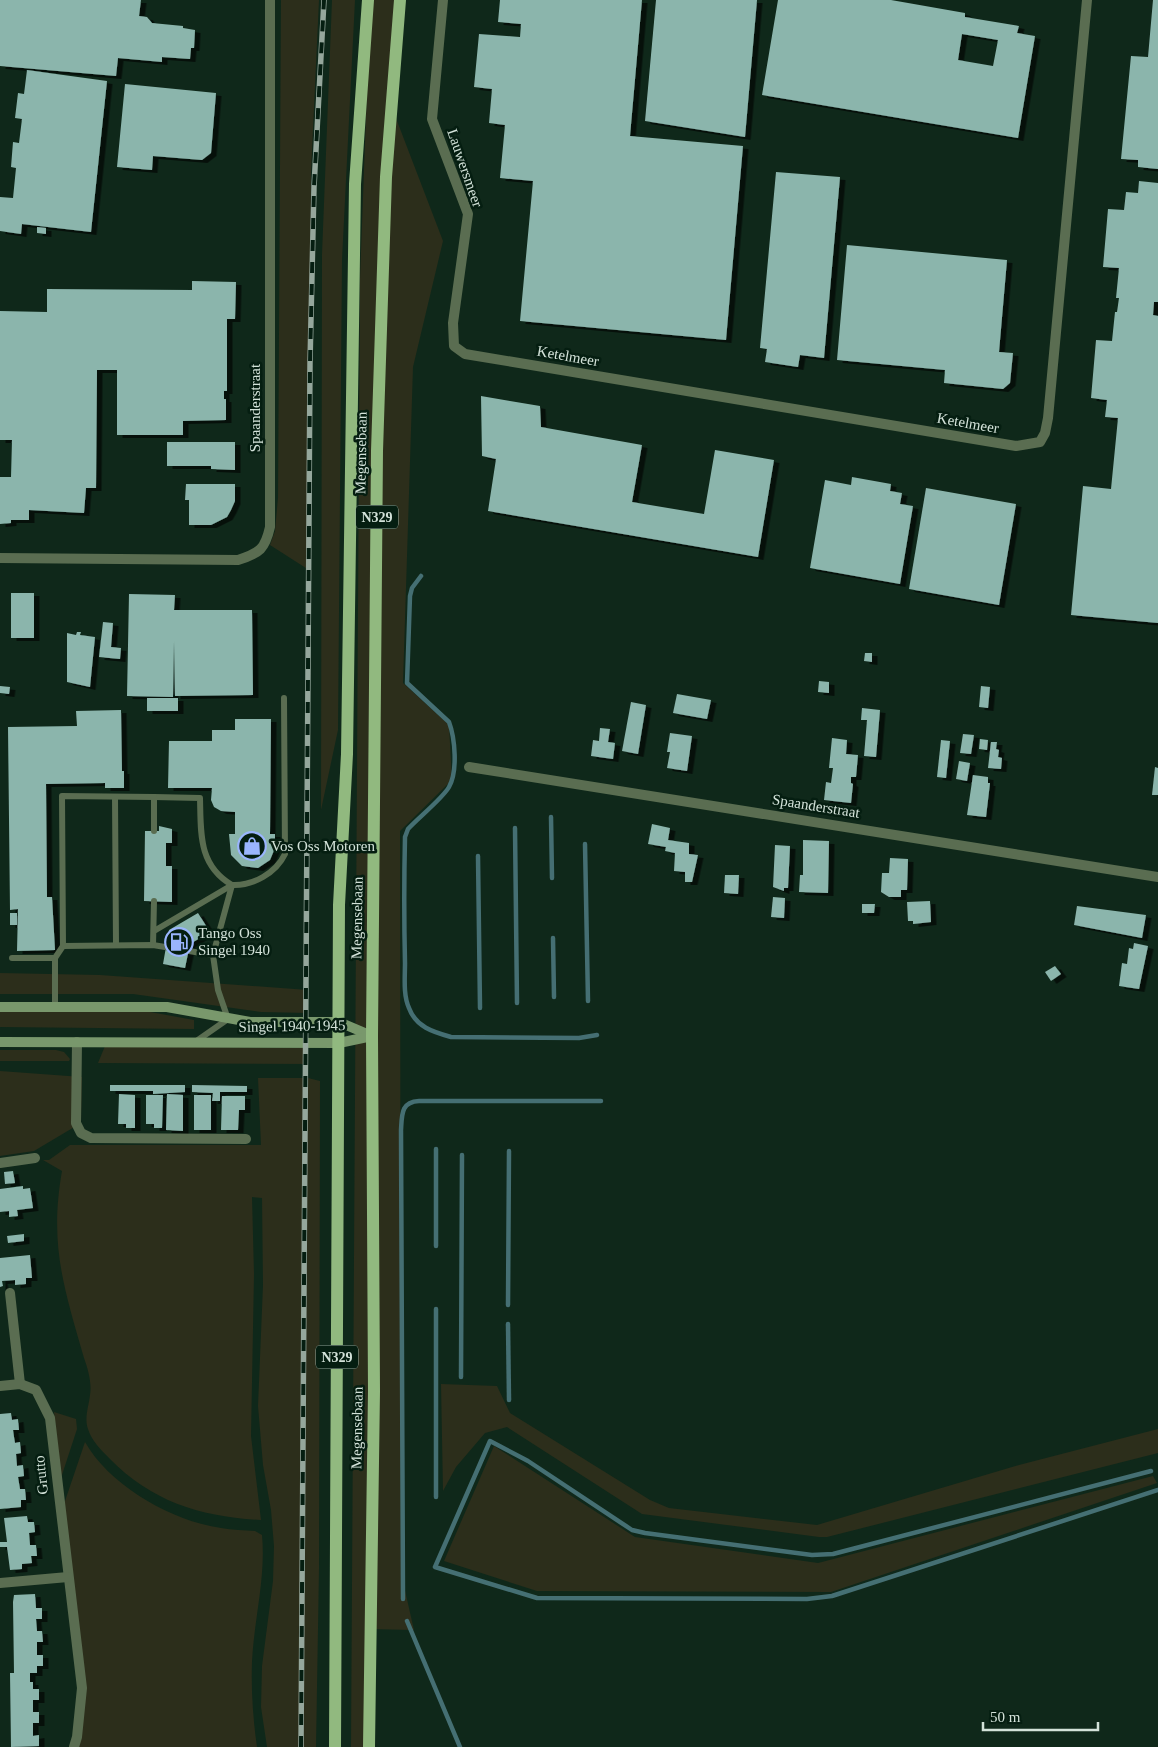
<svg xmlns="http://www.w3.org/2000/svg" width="1158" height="1747" font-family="'Times New Roman',serif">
<defs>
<filter id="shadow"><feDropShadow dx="5.5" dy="3" stdDeviation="0" flood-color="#0009"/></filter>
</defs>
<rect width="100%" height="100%" fill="#0f281a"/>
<g fill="#2c2e1b">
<path d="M281,0h38l-8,173 -2,397 -39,-25 5,-14 3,-33z"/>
<path d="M332,0h23l-13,260 -4,470 -17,80 1,-556z"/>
<path d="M373,0h23l-7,100 54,141 -30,126 -10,316 46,42 3,55 -52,51 1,742 13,57 -45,-1 -1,118h-17l9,-1468 7,-191z"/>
<path d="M0,973l100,2 208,15v23l-47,-1 -128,-18h-133z"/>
<path d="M123,1007l71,13v9l-194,-2v-18z"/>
<path d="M105,1046l203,2v16l-210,-1z"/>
<path d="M0,1050h56l8,2 6,7 -1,2h-69z"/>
<path d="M0,1071l82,6 -1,46 -47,28 -34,5z"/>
<path d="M258,1078h50l12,3 -1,488 -3,178h-49l-6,-40 1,-41 11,-85 1,-35 -3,-36 -8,-45 -5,-59 5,-121 -1,-87 -10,-1 2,77 -3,162 10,84c-59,-3 -109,-18 -151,-61 -8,-8 -19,-19 -22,-30 -4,-11 1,-24 2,-34 2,-12 -2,-26 -6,-37 -20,-70 -35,-113 -22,-187l-19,-11h6l21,-15h191z"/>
<path d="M441,1384l56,2 13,27 140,87 19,8 148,17 202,-60 139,-36v24l-331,84h-8l-177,-23 -135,-87 -22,6 -29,34 -13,24z"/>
<path d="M54,1412l22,7 1,10 -16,49z"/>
<path d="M85,1442c25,44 87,79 136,86 11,2 23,2 34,3l7,4c4,43 -8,84 -10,127 -1,29 1,57 5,85h-178l5,-37 -20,-206z"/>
<path d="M494,1446l141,91 183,26 335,-87 4,7 -326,109 -294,-1 -93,-30z"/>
</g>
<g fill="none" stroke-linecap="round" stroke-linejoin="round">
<g stroke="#456f73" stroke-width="4.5">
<path d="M421,576l-9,12 -2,8 -3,87 42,39c6,16 9,49 0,65 -6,11 -31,31 -41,42l-3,8c-1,42 -1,84 0,126 0,14 -2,32 4,45 7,19 24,24 42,29l128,1 18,-3"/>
<path d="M551,817l1,61"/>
<path d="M515,828l2,175"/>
<path d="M585,844l3,157"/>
<path d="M478,856l2,152"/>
<path d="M553,938l1,59"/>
<path d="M436,1149v97"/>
<path d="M508,1305l1,-154"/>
<path d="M508,1324l1,76"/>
<path d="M461,1377l1,-222"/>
<path d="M1151,1471l-318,83 -21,1 -167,-22 -13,-3 -104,-69 -38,-20 -55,126 102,31 270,1 25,-3 326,-106"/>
<path d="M436,1497v-188"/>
<path d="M403,1599l-2,-469c1,-16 0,-28 18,-29h182"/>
<path d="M407,1621l53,126"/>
</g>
</g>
<g fill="#8bb5ac" fill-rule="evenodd" filter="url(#shadow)">
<path d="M0,0h141l-2,16 8,1 5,6 31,3v2l12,2 -1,18h-3l-1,11 -28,-2v5l-44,-4 -2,18 -116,-10z"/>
<path d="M500,0h142l-12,136 113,10 -17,194 -206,-19 13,-140 -33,-3 5,-53 -16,-2 3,-34 -18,-2 5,-53 41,3 1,-13 -23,-2z"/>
<path d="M656,0h101l-12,137 -100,-16z"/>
<path d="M778,0h113l74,13v4l54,9 -2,7 18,3 -17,102 -256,-43zM962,34l36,6 -5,26 -35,-6z"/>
<path d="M1153,0h5v169l-20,-2v-7l-17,-1 10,-103 17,1z"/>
<path d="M27,70l80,11 -16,151 -69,-8 -1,10 -21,-3v-34l13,1 3,-30 -5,-1 2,-25 6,1 3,-24 -7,-1 3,-25 6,1z"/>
<path d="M125,84l91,9 -5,60 -9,7 -49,-4 -1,14 -35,-3z"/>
<path d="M776,172l64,5 -16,181 -24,-3 -2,12 -33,-5 2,-13 -7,-1z"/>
<path d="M1139,181l19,2v119h-4l-1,13 5,1v307l-87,-8 12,-129 28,3 7,-71 -13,-1 2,-17 -16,-2 5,-58 16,1 3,-29h2l2,-14h-3l3,-30 -16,-1 5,-58 16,1 2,-18 12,1z"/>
<path d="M37,227l9,1v6l-9,-1z"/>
<path d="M847,245l160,15 -8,92 14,1 -3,30 -7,6 -59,-6 1,-13 -108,-10z"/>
<path d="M192,281l44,1 -1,37h-8v72h-3v8h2v21l-43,1v14h-66v-65h-20l-1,118h-10l-2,25 -55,-3v10h-18v3l-11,1v-47h11l1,-37h-12v-129l47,1v-23l145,1z"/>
<path d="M481,396l59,10 1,21 101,18 -10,57 72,12 11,-64 59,10 -16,97 -270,-46 8,-52 -14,-3z"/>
<path d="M167,442h68v28l-24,-1v-3h-44z"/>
<path d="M852,477l39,7 -1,7 12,2 -2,11 13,2 -13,78 -90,-16 15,-88 26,5z"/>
<path d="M186,484h49v17l-4,9 -4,7 -16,8h-22v-25h-4z"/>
<path d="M926,488l90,16 -17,101 -90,-16z"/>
<rect x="11" y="593" width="23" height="45"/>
<path d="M129,594l46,1 -1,15h78l1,85 -78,1 -1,-55 -1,56 -46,-1z"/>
<path d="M103,622l10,1 -2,24 10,1 -1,11 -21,-2z"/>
<path d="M77,632h4l-1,3 15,2 -5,50 -23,-5v-49l9,2z"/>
<path d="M865,653h7v9l-8,-1z"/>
<path d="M819,681l10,1v11l-11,-1z"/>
<path d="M0,686l10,1 -1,7 -9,-1z"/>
<path d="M981,686l9,1 -2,21 -9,-1z"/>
<path d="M677,694l34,6 -4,19 -34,-6z"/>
<rect x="147" y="698" width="31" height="13"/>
<path d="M631,702l15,3 -8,49 -16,-3z"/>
<path d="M862,708l18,2 -4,47 -12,-1 3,-36h-6z"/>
<path d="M121,710l1,61h2v17h-19v-5l-59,1 1,113h5l3,53 -38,1 1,-42 -8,1 -2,-183 69,-1 -1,-15z"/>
<path d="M235,719h36l-1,115h5v14l-5,12 -12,8 -16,-2 -11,-11 -2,-21h6v-22l-14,-1 -7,-4 -3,-7 1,-12h-44l1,-47h43v-11h23z"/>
<path d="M600,728l10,1 -2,13 7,1 -2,16 -22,-3 2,-16 6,1z"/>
<path d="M670,733l22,3 -5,35 -20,-3 3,-16h-3z"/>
<path d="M963,734l11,1 -3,19 -11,-1z"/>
<path d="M832,738l15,2 -1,14 12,1 -2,22h-5v6l2,1 -2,19 -27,-3 2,-18 5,1 2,-15h-4z"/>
<path d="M980,739l8,1 -1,10 -8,-1z"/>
<path d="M941,740l9,1 -4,37 -9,-1z"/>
<path d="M991,742h6l-1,7 3,1 -1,7 4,1 -1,11 -13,-1z"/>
<path d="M959,761l11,2 -3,18 -11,-2z"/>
<path d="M1155,767l3,1v27h-6z"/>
<path d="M973,775l15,2v6h2l-4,34 -19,-2z"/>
<path d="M652,824l18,4 -2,12 21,3v11l9,1 -6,27h-7v-10l-11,-1 1,-18 -10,-2 1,-4 -18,-3z"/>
<path d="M159,826l13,3v14h-6v23h6v36l-28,-1 1,-70h14z"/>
<path d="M803,840l26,1 -1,52 -29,-1 1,-17h3z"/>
<path d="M775,845l15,1 -2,42h-4v3l-11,-4z"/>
<path d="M890,858l18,1 -1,31h-6v7h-12l-8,-5 1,-19h7z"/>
<path d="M725,875h14l-1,19 -14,-1z"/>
<path d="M773,897l12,1 -1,20 -13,-1z"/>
<path d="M930,901l1,21 -18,2v-3h-5l-1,-19z"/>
<path d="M862,904h13l-1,9h-12z"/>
<path d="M1077,906l69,9 -4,23 -68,-13z"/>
<rect x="10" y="913" width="7" height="12"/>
<path d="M198,913l12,19 -20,12 -5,24 -22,-4 6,-34z"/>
<path d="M1134,943l14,3 -9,43 -20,-3 3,-23 5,1 2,-16 4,1z"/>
<path d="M1055,966l6,8 -10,7 -6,-9z"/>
<path d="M110,1085h75v7l-32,2v-3h-43z"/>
<path d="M192,1085l55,1v6h-27v9h-8l1,-8 -21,-1z"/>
<path d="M119,1094l16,1v33h-9v-4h-8z"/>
<path d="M167,1094l16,1v36l-17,-1z"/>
<path d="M146,1095h17l-1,33h-8v-4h-8z"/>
<rect x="194" y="1095" width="17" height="35"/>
<path d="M222,1096h23v14h-6l-1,20h-17z"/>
<path d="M13,1171l2,12 -10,1 -1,-12z"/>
<path d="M23,1186v3l7,-1 3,20 -16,2 1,6 -9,1v-6l-9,1v-23z"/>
<path d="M24,1234v7l-16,2 -1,-7z"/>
<path d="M30,1255l2,23h-6v6l-11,1v-5l-13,1 1,5 -3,1v-29z"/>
<path d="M11,1413l1,7 6,-1 1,11h-6l1,7 1,6 5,-1 1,11 -5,1 1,12 6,-1 1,11 -6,1 2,12h5l1,11h-5v7l-21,2v-95z"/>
<path d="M27,1516l1,6h6l1,10 -6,1 1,12h6l1,11h-6l1,7 -10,1v5l-12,1 -3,-23h-7v-5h7l-3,-24z"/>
<path d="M35,1594l1,14h6v11h-6l1,12h5l1,11h-6v13h6v11h-6v7h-7v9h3v7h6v11h-6v12h6v11h-6v13l6,-1v11l-28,1 -1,-74h4l-1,-71 1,-7z"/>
</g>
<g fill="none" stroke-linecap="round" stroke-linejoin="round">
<g stroke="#5a6d51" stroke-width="6">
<path d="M115,797l1,148"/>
<path d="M154,797l46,1c1,35 -2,67 32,87l-19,70"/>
<path d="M154,931l78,-46c21,1 44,-12 53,-31l-1,-156"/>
<path d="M153,945l1,-44"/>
<path d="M63,946l-1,-150 92,1v34"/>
<path d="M12,958h43"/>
<path d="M55,1007v-49l8,-12 90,-1 60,10 5,35 10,29 -33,23"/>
</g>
<g stroke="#5a6d51" stroke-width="10">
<path d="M443,0l-11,119 36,95 -15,109 1,23 11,8 551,92 24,-4 5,-9 3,-15 39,-418"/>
<path d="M0,558l238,2c22,-7 27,-11 32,-33v-527"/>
<path d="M469,767l689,110"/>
<path d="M77,1042l-1,81 5,10 10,5 155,1"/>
<path d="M0,1163l35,-5"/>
<path d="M10,1293l10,91"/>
<path d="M0,1386l20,-2 16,6 14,28 32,270 -5,49 -3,10"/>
<path d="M0,1583l68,-6"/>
</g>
<g stroke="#79986c" stroke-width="10">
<path d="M0,1007h167l83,15h89l33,14"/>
<path d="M0,1042l339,1 33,-7"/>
</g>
<g stroke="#91b97f" stroke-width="12">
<path d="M335,1747l4,-842 8,-151 8,-570 13,-184"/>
<path d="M369,1747l5,-356 -2,-355 5,-585 9,-274 14,-177"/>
</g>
<defs>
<path id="rail" d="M301,1747l9,-1384 4,-176 10,-187"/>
</defs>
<use href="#rail" stroke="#95a79c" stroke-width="5.5"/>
<use href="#rail" stroke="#051e11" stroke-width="4" stroke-dasharray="11" stroke-linecap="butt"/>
</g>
<defs>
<symbol id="shop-ring" viewBox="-11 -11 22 22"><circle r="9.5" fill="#051e11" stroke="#9ab5fd" stroke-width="1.5"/><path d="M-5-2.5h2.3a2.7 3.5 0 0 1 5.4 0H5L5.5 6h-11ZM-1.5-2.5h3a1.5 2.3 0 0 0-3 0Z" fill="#9ab5fd"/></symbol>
<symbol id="fuel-ring" viewBox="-11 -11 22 22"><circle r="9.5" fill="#051e11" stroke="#9ab5fd" stroke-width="1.5"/><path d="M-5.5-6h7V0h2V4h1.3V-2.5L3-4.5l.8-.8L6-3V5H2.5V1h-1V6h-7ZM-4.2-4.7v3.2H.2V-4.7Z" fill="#9ab5fd"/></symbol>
</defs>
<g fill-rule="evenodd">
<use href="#shop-ring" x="236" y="830" width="32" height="32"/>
<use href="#fuel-ring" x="163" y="926" width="32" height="32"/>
</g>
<g text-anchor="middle" stroke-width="5" stroke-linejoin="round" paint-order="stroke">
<g fill="#051e11" stroke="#95a79d" stroke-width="1">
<rect x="356" y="505.5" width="42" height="23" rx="4"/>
<rect x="316" y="1345.5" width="42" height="23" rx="4"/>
</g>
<g font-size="14" font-weight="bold" fill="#d3e2d9">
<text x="377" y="522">N329</text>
<text x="337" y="1362">N329</text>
</g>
<g font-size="15" fill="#d3e2d9" stroke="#051e11">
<text transform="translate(465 168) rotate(71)" y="5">Lauwersmeer</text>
<text transform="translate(568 356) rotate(10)" y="5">Ketelmeer</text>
<text transform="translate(255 408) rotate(-90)" y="5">Spaanderstraat</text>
<text transform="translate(968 423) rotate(10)" y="5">Ketelmeer</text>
<text transform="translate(361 453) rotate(-89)" y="5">Megensebaan</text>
<text transform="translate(816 806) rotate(9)" y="5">Spaanderstraat</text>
<text transform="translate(357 918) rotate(-89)" y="5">Megensebaan</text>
<text transform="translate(292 1026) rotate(-1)" y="5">Singel 1940-1945</text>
<text transform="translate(357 1428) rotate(-89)" y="5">Megensebaan</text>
<text transform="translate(41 1475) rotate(-96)" y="5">Grutto</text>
</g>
<g font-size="15" fill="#d3e2d9" stroke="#051e11" text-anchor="start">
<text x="271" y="851">Vos Oss Motoren</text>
<text x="198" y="938">Tango Oss<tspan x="198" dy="17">Singel 1940</tspan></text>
</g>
</g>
<path d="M983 1722v8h115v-8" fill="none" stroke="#d3e2d9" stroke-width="2.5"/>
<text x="990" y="1722" font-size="15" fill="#d3e2d9" stroke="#051e11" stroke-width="4" paint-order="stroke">50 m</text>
</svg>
